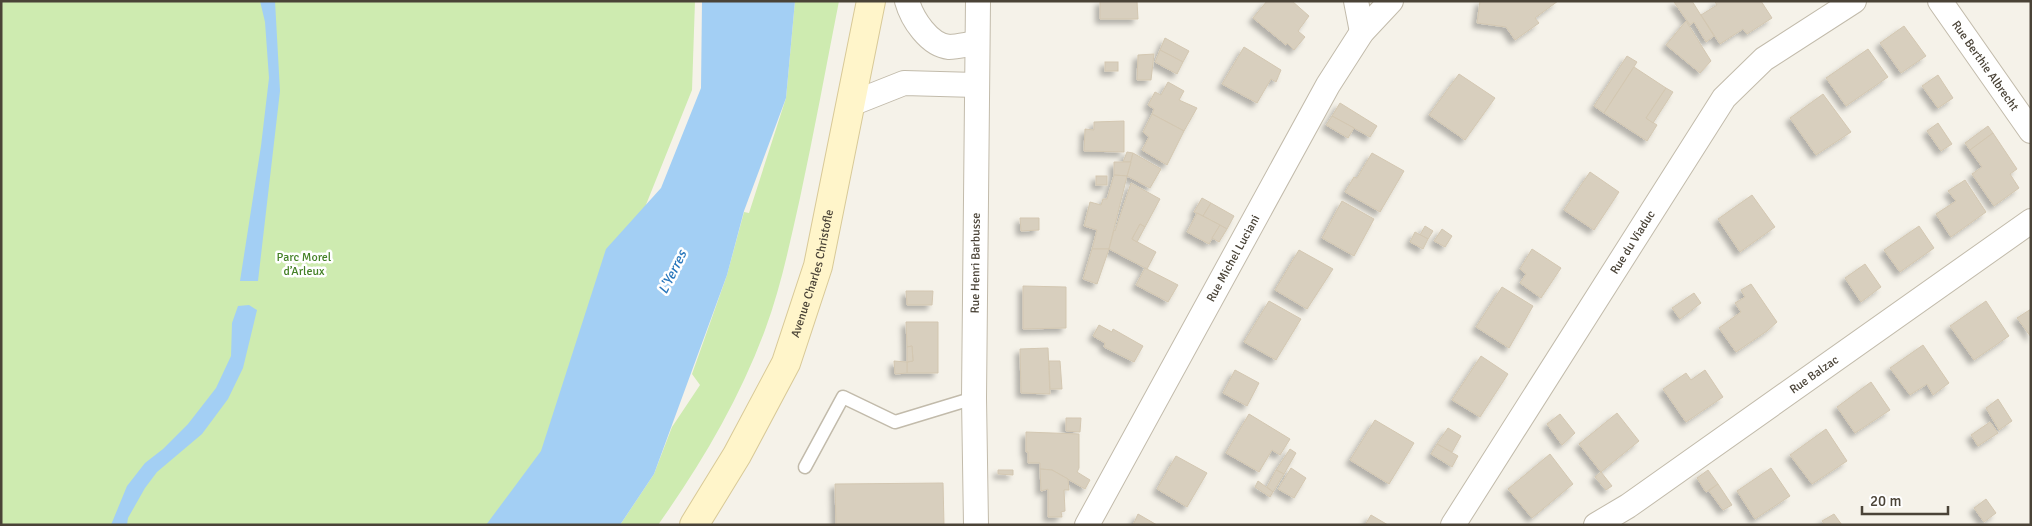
<svg xmlns="http://www.w3.org/2000/svg" width="2032" height="526" font-family="Signika,sans-serif">
<defs>
<filter id="shadow"><feDropShadow dx="-4.5" dy="4.5" stdDeviation="2.5" flood-color="#0004"/></filter>
</defs>
<rect width="100%" height="100%" fill="#f5f2e9"/>
<g fill="#ceebb0">
<path d="M1,1h694l-3,89 -77,192 -82,194 -41,49h-491z"/>
<path d="M795,1h44c-13,66 -25,132 -39,197 -10,44 -19,89 -35,132 -26,70 -64,134 -107,195h-38l34,-51 18,-47 28,-42 -8,-11 35,-99 17,-63 5,1 37,-115z"/>
</g>
<g fill="#a3cff4">
<path d="M260,1h15l5,90 -22,190h-18l21,-135 8,-68 -4,-56z"/>
<path d="M702,1h93l-9,97 -42,113 -17,64 -73,199 -34,51h-134l55,-74 65,-202 55,-61 40,-100z"/>
<path d="M249,305l8,5 -14,58 -15,31 -26,35 -45,38 -12,16 -17,30 -1,7h-16l16,-39 18,-23 18,-14 25,-25 28,-36 15,-32 1,-33 6,-17z"/>
</g>
<g fill="#d8cfbe" stroke="#d3c7b1" filter="url(#shadow)">
<path d="M1100,1h37l1,18h-38z"/>
<path d="M1267,1h25l17,15 -11,15 7,6 -11,13 -7,-7 -1,2 -33,-27z"/>
<path d="M1480,1h78l-23,17 4,5 -24,17 -9,-13 -29,-4z"/>
<path d="M1692,1l22,35 -8,6 -12,-20 -4,3 -16,-23z"/>
<path d="M1716,1h45l11,17 -25,16 -4,-5 -23,15 -19,-29 16,-10 -2,-3z"/>
<path d="M1686,21l25,40 -11,12 -34,-28z"/>
<path d="M1904,26l22,30 -25,17 -21,-30z"/>
<path d="M1165,38l24,13 -6,11 -23,-12z"/>
<path d="M1244,47l37,23 -5,12 -5,-3 -14,24 -35,-19z"/>
<path d="M1868,49l20,28 -42,29 -20,-28z"/>
<path d="M1160,50l23,12 -6,12 -22,-12z"/>
<path d="M1154,54l-3,26h-14l1,-25z"/>
<path d="M1627,56l10,6 -33,51 -10,-7z"/>
<rect x="1105" y="62" width="13" height="9"/>
<path d="M1634,67l32,21 -20,30 11,7 -10,16 -43,-28z"/>
<path d="M1459,74l36,24 -30,42 -36,-25z"/>
<path d="M1938,75l15,23 -15,10 -16,-22z"/>
<path d="M1168,82l16,9 -5,9 18,8 -13,23 -32,-17 2,-5 -6,-4 7,-13 6,3z"/>
<path d="M1666,88l7,4 -20,31 -7,-5z"/>
<path d="M1823,94l28,38 -35,23 -26,-37z"/>
<path d="M1340,103l37,23 -7,11 -38,-21z"/>
<path d="M1152,114l32,17 -17,34 -25,-15 7,-13 -6,-5z"/>
<path d="M1332,116l22,12 -6,10 -22,-13z"/>
<path d="M1124,121v31l-40,-1 1,-22 9,1v-8z"/>
<path d="M1938,123l14,21 -11,7 -14,-20z"/>
<path d="M1988,126l5,7 -23,17 -5,-7z"/>
<path d="M1993,133l24,36 -7,5 9,14 -25,18 -22,-32 10,-7 -12,-17z"/>
<path d="M1127,152l6,1 -2,9h-8z"/>
<path d="M1133,153l28,16 -11,19 -23,-12z"/>
<path d="M1372,153l32,18 -24,41 -35,-20 9,-15 3,1z"/>
<path d="M1114,162h17l-4,14 -13,-1z"/>
<path d="M1590,172l29,20 -25,38 -30,-20z"/>
<path d="M1114,175l13,1 -18,73h-17l5,-19 -13,-4 6,-24 11,3 2,-6h4z"/>
<rect x="1096" y="176" width="11" height="9"/>
<path d="M1965,180l21,32 -35,25 -15,-23 20,-13 -8,-10z"/>
<path d="M1131,183l29,16 -15,28 -5,-3 -8,15 24,13 -9,17 -38,-20 5,-19 1,1z"/>
<path d="M1752,195l23,32 -35,25 -22,-33z"/>
<path d="M1202,198l9,5 -8,13 -9,-4z"/>
<path d="M1342,201l32,18 -20,37 -32,-18z"/>
<path d="M1211,203l23,13 -7,13 -24,-13z"/>
<path d="M1197,213l23,12 -11,19 -22,-12z"/>
<path d="M1020,218h19v12l-18,1z"/>
<path d="M1140,224l5,3 -8,15 -5,-3z"/>
<path d="M1220,225l7,4 -8,13 -7,-4z"/>
<path d="M1425,226l8,5 -5,8 -8,-4z"/>
<path d="M1919,226l15,22 -34,24 -16,-22z"/>
<path d="M1442,229l10,7 -7,11 -11,-6z"/>
<path d="M1415,232l13,7 -5,10 -13,-7z"/>
<path d="M1092,249h17l-12,35 -14,-5z"/>
<path d="M1532,249l29,19 -20,30 -21,-15 6,-9 -6,-5z"/>
<path d="M1299,250l34,19 -26,40 -32,-19z"/>
<path d="M1865,264l16,23 -20,15 -16,-24z"/>
<path d="M1145,268l33,17 -10,17 -32,-17z"/>
<path d="M1751,284l26,38 -10,9 -31,21 -17,-24 22,-16 -6,-9 10,-6 -4,-7z"/>
<path d="M1023,286l43,1v41l-43,1z"/>
<path d="M1502,287l31,19 -24,42 -33,-21z"/>
<path d="M906,291h27l-1,14h-25z"/>
<path d="M1694,293l7,10 -21,16 -8,-11z"/>
<path d="M1269,301l32,18 -25,41 -32,-18z"/>
<path d="M1986,301l23,35 -35,24 -24,-34z"/>
<path d="M2031,309v28l-14,-19z"/>
<path d="M906,322h32v51h-31v-11l6,-1 -1,-15 -5,1z"/>
<path d="M1099,325l13,7 1,-3 30,17 -9,16 -30,-15 1,-4 -12,-7z"/>
<path d="M1923,345l26,38 -16,12 -6,-11 -17,11 -20,-27z"/>
<path d="M912,346l1,15 -6,1v-15z"/>
<path d="M1048,348l2,46 -29,-1 -1,-44z"/>
<path d="M1481,356l27,18 -28,43 -28,-17z"/>
<path d="M894,361l13,1v11l-12,1z"/>
<path d="M1049,361h11l2,28h-12z"/>
<path d="M1235,370l24,13 -12,23 -24,-13z"/>
<path d="M1705,370l18,27 -37,25 -23,-33 23,-16 5,7z"/>
<path d="M1871,382l19,28 -35,23 -18,-26z"/>
<path d="M1998,399l14,22 -13,9 -13,-22z"/>
<path d="M1617,413l22,28 -38,31 -22,-28z"/>
<path d="M1249,414l41,25 -10,16 -8,-5 -13,22 -33,-19z"/>
<path d="M1560,414l15,19 -13,12 -15,-21z"/>
<path d="M1066,418h15l-1,14 -14,-1z"/>
<path d="M1375,420l39,23 -25,41 -39,-24z"/>
<path d="M1990,422l8,11 -20,13 -7,-11z"/>
<path d="M1448,428l13,8 -9,16 -15,-8z"/>
<path d="M1826,429l21,32 -35,23 -22,-29z"/>
<path d="M1026,432l53,2v34l-2,4 13,8 -5,9 -33,-19 -12,-1v-6h-12v-11h-2z"/>
<path d="M1437,444l21,12 -6,11 -21,-13z"/>
<path d="M1290,449l6,4 -12,21 -8,-4z"/>
<path d="M1550,454l23,30 -41,34 -24,-29z"/>
<path d="M1176,456l31,17 -20,34 -30,-18z"/>
<path d="M1291,468l15,10 -12,20 -16,-9z"/>
<path d="M1771,468l19,28 -35,23 -18,-28z"/>
<path d="M1040,469l12,1 16,9 1,11h-5l1,21 -4,1 1,5h-14v-28l-7,2z"/>
<path d="M998,470h15v5l-15,-1z"/>
<path d="M1276,470l8,4 -11,18 -6,-5z"/>
<path d="M1708,470l10,14 -12,8 -9,-14z"/>
<path d="M1601,472l11,14 -6,4 -11,-13z"/>
<path d="M1258,481l15,11 -3,5 -15,-10z"/>
<path d="M943,483l1,42h-108l-1,-41z"/>
<path d="M1718,484l14,21 -9,5 -14,-19z"/>
<path d="M1986,499l10,14 -12,9 -10,-14z"/>
<path d="M1138,514l19,11h-24z"/>
<path d="M1834,514l8,11h-17l-3,-4z"/>
<path d="M1371,515l17,10h-23z"/>
</g>
<g fill="none" stroke-linecap="round" stroke-linejoin="round">
<defs>
<path id="lane" d="M805,467l38,-70 52,25 79,-24"/>
<g id="street">
<path d="M907,1c5,18 22,44 42,46 9,0 19,-3 28,-4"/>
<path d="M1356,1l6,31"/>
<path id="s1" d="M1940,1l91,130"/>
<path d="M851,104l53,-21 72,2"/>
<path id="s2" d="M976,525l-2,-127 4,-397"/>
<path id="s3" d="M1087,525l241,-440 34,-53 29,-31"/>
<path id="s4" d="M1453,525l271,-427 40,-39 90,-58"/>
<path id="s5" d="M1596,525l32,-19 403,-285"/>
</g>
<g id="secondary">
<path id="s6" d="M694,525l43,-70 49,-92 32,-97 53,-265"/>
</g>
</defs>
<use href="#lane" stroke="#c2bbab" stroke-width="15"/>
<use href="#street" stroke="#c2bbab" stroke-width="26"/>
<use href="#secondary" stroke="#d8c997" stroke-width="30"/>
<use href="#lane" stroke="#fff" stroke-width="12"/>
<use href="#street" stroke="#fff" stroke-width="24"/>
<use href="#secondary" stroke="#fff5ca" stroke-width="28"/>
</g>
<g text-anchor="middle" stroke-width="5" stroke-linejoin="round" paint-order="stroke">
<g font-size="12" fill="#4a4337" stroke="#fff">
<text dy="4" stroke="none"><textPath href="#s1" startOffset="79">Rue Berthie Albrecht</textPath></text>
<text dy="4" stroke="none"><textPath href="#s4" startOffset="335">Rue du Viaduc</textPath></text>
<text dy="4" stroke="none"><textPath href="#s3" startOffset="304">Rue Michel Luciani</textPath></text>
<text dy="4" stroke="none"><textPath href="#s2" startOffset="262">Rue Henri Barbusse</textPath></text>
<text dy="4" stroke="none"><textPath href="#s6" startOffset="280">Avenue Charles Christofle</textPath></text>
<text dy="4" stroke="none"><textPath href="#s5" startOffset="265">Rue Balzac</textPath></text>
</g>
<g font-size="12" fill="#448026" stroke="#fff">
<text x="304" y="261">Parc Morel<tspan x="304" dy="14">d’Arleux</tspan></text>
</g>
<g font-size="14" font-style="italic" fill="#2977bc" stroke="#fff">
<text transform="translate(672 272) rotate(-64)" y="5">L'Yerres</text>
</g>
</g>
<rect width="2032" height="526" fill="none" stroke="#4a4337" stroke-width="5"/>
<path d="M1862 506v8h86v-8" fill="none" stroke="#4a4337" stroke-width="2.5"/>
<text x="1870" y="506" font-size="15" fill="#4a4337" stroke="#ffffff" stroke-width="4" paint-order="stroke">20 m</text>
</svg>
